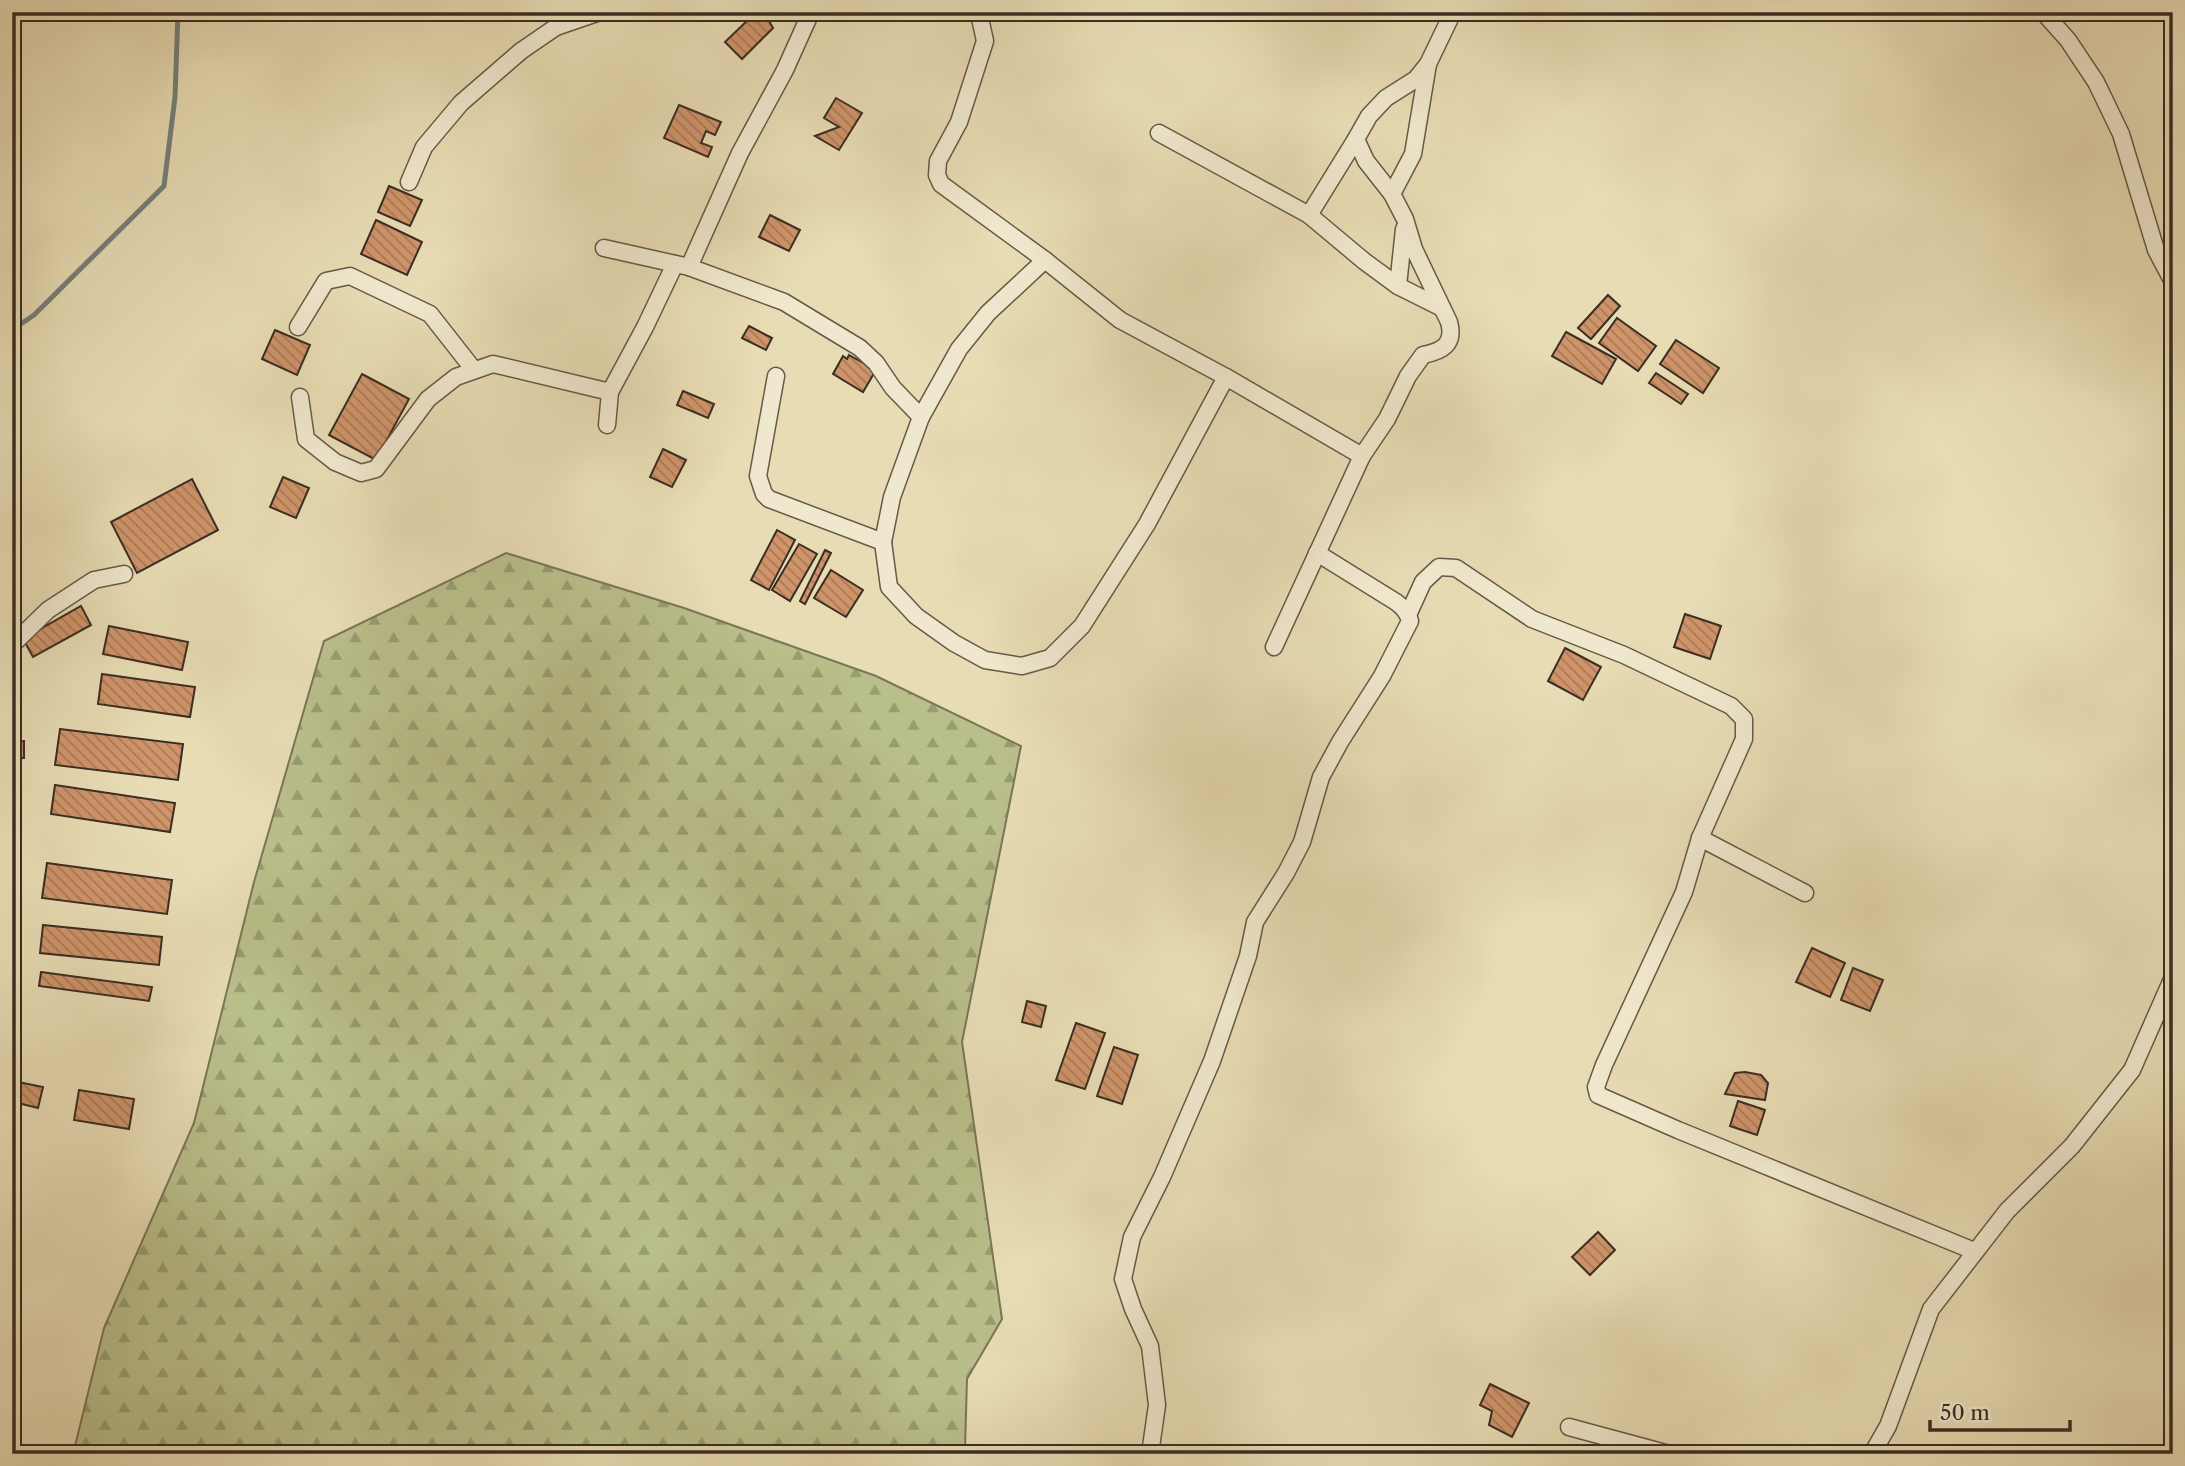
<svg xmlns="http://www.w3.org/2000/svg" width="2185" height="1466" font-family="'Libre Caslon Text',serif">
<defs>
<pattern id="forest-firs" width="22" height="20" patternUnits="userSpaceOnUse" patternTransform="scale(1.75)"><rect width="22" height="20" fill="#b9bf8b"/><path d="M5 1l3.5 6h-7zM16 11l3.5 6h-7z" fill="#979c71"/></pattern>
<pattern id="building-back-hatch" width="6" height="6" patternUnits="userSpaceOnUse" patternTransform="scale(1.75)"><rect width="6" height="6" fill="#cf946a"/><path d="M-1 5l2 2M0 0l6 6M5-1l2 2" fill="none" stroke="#a97957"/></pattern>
</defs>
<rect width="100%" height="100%" fill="#e8dcb4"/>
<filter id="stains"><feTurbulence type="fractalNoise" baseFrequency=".00286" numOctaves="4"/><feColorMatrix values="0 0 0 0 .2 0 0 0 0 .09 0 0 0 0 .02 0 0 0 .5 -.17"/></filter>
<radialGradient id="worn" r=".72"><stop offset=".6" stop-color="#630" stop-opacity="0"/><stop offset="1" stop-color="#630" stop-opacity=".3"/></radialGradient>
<path fill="url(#forest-firs)" stroke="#7a7657" stroke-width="2" d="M506,553l178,55 192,68 145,70 -59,296 40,277 -35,60 -2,70 4,5h-896l31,-126 90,-205 60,-241 70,-241z"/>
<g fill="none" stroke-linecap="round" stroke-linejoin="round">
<path stroke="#74817c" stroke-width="5" d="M12,330l22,-15 130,-129 11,-89 3,-85"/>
</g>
<g fill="url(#building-back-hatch)" stroke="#3a2d23" stroke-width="2">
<path d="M751,17h16l6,11 -31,31 -17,-17z"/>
<path d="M836,98l26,15 -23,37 -24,-14 24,-9 -15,-9z"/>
<path d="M679,105l42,17 -6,13 -9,-4 -5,12 11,4 -4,10 -44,-19z"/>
<path d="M389,186l33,14 -12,26 -32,-14z"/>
<path d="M770,215l30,15 -11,21 -30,-14z"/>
<path d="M376,220l46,22 -15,33 -46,-21z"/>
<path d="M1608,295l12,11 -29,33 -13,-11z"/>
<path d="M1617,318l39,28 -18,25 -39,-28z"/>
<path d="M749,326l23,12 -6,12 -24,-12z"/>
<path d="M275,330l35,15 -13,30 -35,-16z"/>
<path d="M1566,332l50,27 -14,25 -50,-28z"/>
<path d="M1676,340l43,28 -16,25 -43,-29z"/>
<path d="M849,355l27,15 -13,22 -30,-18 10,-18 4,3z"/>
<path d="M1656,373l32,21 -7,10 -32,-21z"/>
<path d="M362,374l47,25 -33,61 -47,-25z"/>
<path d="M683,391l31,13 -6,14 -31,-13z"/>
<path d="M663,449l23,11 -14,27 -22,-10z"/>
<path d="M283,477l26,11 -13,30 -26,-11z"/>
<path d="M192,479l26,51 -81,43 -26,-51z"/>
<path d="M777,530l18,10 -26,50 -18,-10z"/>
<path d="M799,544l18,10 -27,47 -18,-11z"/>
<path d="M825,550l6,3 -26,51 -5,-3z"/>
<path d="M831,570l32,20 -17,27 -32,-19z"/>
<path d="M81,606l10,19 -58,32 -10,-18z"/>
<path d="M1685,614l36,12 -11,33 -36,-12z"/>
<path d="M109,626l79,16 -6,28 -79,-16z"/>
<path d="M1565,648l36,19 -18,33 -35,-19z"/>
<path d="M102,674l93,13 -5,30 -92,-13z"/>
<path d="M60,729l123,15 -5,36 -123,-15z"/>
<path d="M24,741v17h-12v-16z"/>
<path d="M55,785l120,18 -5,29 -119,-18z"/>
<path d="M47,863l125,17 -5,34 -125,-16z"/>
<path d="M43,925l119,12 -3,28 -119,-12z"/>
<path d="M1812,948l33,15 -15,34 -34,-15z"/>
<path d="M1853,968l30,12 -13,31 -29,-11z"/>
<path d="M41,972l111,15 -3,14 -110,-15z"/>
<path d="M1027,1001l19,5 -5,21 -19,-5z"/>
<path d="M1076,1023l29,10 -20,56 -29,-9z"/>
<path d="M1114,1047l24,8 -16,49 -25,-8z"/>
<path d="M1745,1072l16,3 7,8 -3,17 -40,-6 10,-21z"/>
<path d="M18,1082l25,5 -5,21 -24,-6z"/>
<path d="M79,1090l55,9 -5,30 -55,-9z"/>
<path d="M1738,1101l27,9 -8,25 -27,-9z"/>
<path d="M1598,1232l17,18 -25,25 -18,-18z"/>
<path d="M1490,1384l39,19 -17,34 -23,-12 3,-14 -12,-6z"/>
</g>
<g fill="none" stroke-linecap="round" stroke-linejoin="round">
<defs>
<g id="minor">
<path d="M975,12l5,6 5,23 -26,81 -21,39 -1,14 4,9 104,76 75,60 106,57 136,79"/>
<path d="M2043,12l25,28 28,42 25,52 35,116 17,32"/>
<path d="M1159,133l150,82 55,46 34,25 44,22"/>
<path d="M409,182l15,-35 37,-44 60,-52 35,-24 44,-15"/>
<path d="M1392,194l21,-40 15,-90"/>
<path d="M1309,215l47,-76"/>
<path d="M604,248l85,19 95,35 76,46 16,15 17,25 28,29"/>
<path d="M1045,260l-57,53 -29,36 -38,68 -29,80 -9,45 6,45 27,29 38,27 31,17 37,6 28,-8 32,-32 65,-102 79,-147"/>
<path d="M689,267l51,-114 45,-83 26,-58"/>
<path d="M1398,286l6,-57"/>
<path d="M298,327l28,-46 24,-5 80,38 44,56"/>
<path d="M776,376l-18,100 6,18 5,5 114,43"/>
<path d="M300,397l6,42 29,23 26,11 15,-4 52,-70 28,-22 37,-13 117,28"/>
<path d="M607,425l3,-33 35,-65 30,-63"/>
<path d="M1408,615l15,-33 16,-15 17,1 76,51 92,36 107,51 13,13v20l-44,99 -16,54 -80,173 -8,22 2,8 80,35 296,121"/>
<path d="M12,645l36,-35 46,-30 30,-6"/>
<path d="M1274,647l88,-191 25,-37 21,-43 15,-21c20,-4 32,-11 26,-33l-35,-73 -9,-30 -13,-25 -26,-33 -10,-22 13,-23 17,-18 30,-19 12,-15 25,-52"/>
<path d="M1700,838l105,55"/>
<path d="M1569,1427l100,27"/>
<path d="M1150,1454l7,-49 -7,-59 -17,-37 -10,-30 9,-42 30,-60 50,-116 36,-105 7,-34 31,-49 16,-31 19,-65 19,-35 42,-66 28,-55c-2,-9 -7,-14 -14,-19l-79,-49"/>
<path d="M1872,1454l16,-28 43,-117 76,-98 65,-65 60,-76 41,-93"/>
</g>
</defs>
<use href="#minor" stroke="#665947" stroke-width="19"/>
<use href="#minor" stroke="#f0e8ce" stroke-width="16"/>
</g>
<rect width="2185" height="1466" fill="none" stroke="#e8dcb4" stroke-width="42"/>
<rect x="14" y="14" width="2157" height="1438" fill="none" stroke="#3a2d23" stroke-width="3.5"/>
<rect x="21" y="21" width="2143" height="1424" fill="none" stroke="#3a2d23" stroke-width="2"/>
<path d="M1930 1420v10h140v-10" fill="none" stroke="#3a2d23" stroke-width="3.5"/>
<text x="1940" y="1420" font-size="21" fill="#3a2d23" stroke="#f0e8ce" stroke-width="5" paint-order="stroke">50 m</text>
<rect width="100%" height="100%" filter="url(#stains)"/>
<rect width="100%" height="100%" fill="url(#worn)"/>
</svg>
